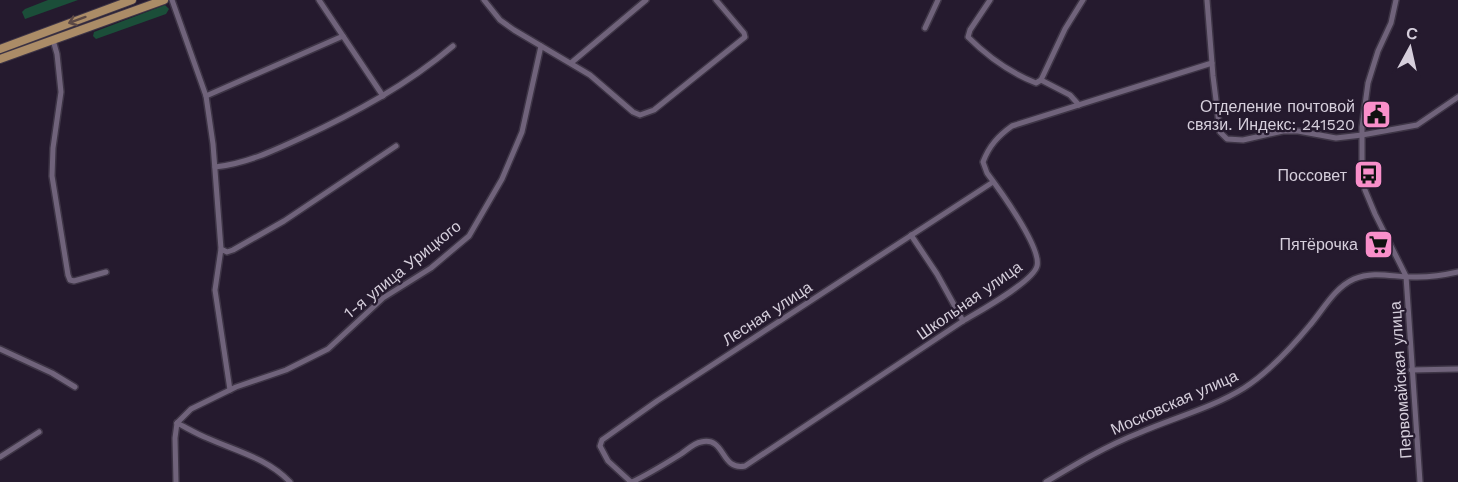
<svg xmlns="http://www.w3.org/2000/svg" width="1458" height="482" font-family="'Work Sans',sans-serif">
<rect width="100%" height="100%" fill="#251a2e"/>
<g fill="#1b4e39">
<path d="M48,0h30l-53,19 -3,-7 3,-3z"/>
<path d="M165,5l4,4 -3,5 -70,25 -3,-3 1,-4z"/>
</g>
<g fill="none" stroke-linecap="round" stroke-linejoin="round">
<defs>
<g id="minor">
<path d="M172,0l34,96 7,48 8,105 6,3 6,-2 51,-29 112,-75"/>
<path d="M319,0l64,96"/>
<path d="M484,0l16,20 14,10 76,45 43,37 7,3 14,-5 91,-73 -1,-4 -28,-33"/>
<path d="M990,0l-20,30 -2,7c18,18 43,36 68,46l5,-3"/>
<path d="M1207,0l6,76 7,56 7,7 16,1 40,-9h15l38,7 26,-3 55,-10 41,-28"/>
<path d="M1396,0l-5,23 -13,28 -10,32 -6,44v44l3,19 10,24 31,62 14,206"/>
<path d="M925,28l13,-28"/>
<path d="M53,40l4,14 4,38 -8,56 -1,28 16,99 2,5 4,1 32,-9"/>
<path d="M571,63l75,-63"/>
<path d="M206,96l137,-60"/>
<path d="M1079,105l-9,-10 -29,-15 24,-51 18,-29"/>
<path d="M215,167c30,-3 58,-16 86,-29 54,-25 106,-53 152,-92"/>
<path d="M911,235l26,39 26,47"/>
<path d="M221,249l-6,41 15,100"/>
<path d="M0,349l52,24 23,14"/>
<path d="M1411,370l47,-1"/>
<path d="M177,423l14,-14 45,-22 50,-17 42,-21 55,-51 48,-30 38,-32 33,-57 20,-47 19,-86"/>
<path d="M177,423c10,5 20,11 30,15 29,13 60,20 83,44"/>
<path d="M0,457l39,-25"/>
<path d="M176,482l-1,-44 2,-15"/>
<path d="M631,482l-23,-21 -8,-15 2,-6 55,-39 336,-219"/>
<path d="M632,482c17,-8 33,-18 49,-28 6,-4 13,-11 20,-12 25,-6 19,29 44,24l218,-145c15,-9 70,-39 74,-55 5,-18 -38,-77 -50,-93l-4,-11c6,-16 15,-26 29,-36l200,-63"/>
<path d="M1046,482c30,-18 60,-36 93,-49 34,-15 73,-25 105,-45 25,-16 47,-40 66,-63 13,-15 24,-37 44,-46 21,-9 42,-1 63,-2 14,0 28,-2 41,-5"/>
</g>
<g id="primary">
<path d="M0,49l132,-49"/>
<path d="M0,59l164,-59"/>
</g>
</defs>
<use href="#minor" stroke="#3e3546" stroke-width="8"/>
<use href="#primary" stroke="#3e3546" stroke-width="10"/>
<use href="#minor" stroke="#70637b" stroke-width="5"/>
<use href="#primary" stroke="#ab8c67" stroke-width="8"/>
</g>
<defs><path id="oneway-shaft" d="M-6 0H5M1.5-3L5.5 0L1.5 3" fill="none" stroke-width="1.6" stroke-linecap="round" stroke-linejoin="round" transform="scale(1.5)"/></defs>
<use stroke="#5b4845" href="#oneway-shaft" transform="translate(77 20) rotate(160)"/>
<defs>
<symbol id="civic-square" viewBox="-11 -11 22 22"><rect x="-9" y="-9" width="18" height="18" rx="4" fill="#f98fca" stroke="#251a2e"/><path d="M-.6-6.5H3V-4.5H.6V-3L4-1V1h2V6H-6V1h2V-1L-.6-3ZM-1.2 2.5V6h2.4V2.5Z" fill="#111"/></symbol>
<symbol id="bus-square" viewBox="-11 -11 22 22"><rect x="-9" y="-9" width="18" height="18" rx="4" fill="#f98fca" stroke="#251a2e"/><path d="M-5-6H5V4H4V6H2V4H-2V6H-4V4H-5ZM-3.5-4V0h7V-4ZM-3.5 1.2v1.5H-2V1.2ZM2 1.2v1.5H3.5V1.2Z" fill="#111"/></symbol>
<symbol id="supermarket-square" viewBox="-11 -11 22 22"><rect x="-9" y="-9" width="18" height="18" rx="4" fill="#f98fca" stroke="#251a2e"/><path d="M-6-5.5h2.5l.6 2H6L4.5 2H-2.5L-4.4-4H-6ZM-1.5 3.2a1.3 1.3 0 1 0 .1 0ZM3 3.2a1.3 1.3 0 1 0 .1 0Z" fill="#111"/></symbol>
</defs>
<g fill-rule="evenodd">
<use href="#civic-square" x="1360" y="98" width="33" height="33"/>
<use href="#bus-square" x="1352" y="158" width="33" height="33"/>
<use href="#supermarket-square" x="1362" y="228" width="33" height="33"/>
</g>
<g text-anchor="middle" stroke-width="4.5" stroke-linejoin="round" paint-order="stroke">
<g font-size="16" fill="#d6cfdc" stroke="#251a2e" text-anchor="end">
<text x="1355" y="112">Отделение почтовой<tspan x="1355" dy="18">связи. Индекс: 241520</tspan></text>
<text x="1347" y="181">Поссовет</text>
<text x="1358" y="250">Пятёрочка</text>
</g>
<g font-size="16" fill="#d6cfdc" stroke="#251a2e">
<text transform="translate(402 269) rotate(-39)" y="6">1-я улица Урицкого</text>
<text transform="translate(969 300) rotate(-35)" y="6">Школьная улица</text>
<text transform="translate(767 313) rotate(-33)" y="6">Лесная улица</text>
<text transform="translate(1400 380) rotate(-94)" y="6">Первомайская улица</text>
<text transform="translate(1174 402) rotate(-24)" y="6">Московская улица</text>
</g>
</g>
<g transform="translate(1410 48) rotate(8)" stroke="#251a2e" stroke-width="4.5" paint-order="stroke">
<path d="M0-4.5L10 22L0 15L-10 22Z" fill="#d6cfdc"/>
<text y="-9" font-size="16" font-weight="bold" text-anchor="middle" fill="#d6cfdc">С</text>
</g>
</svg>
